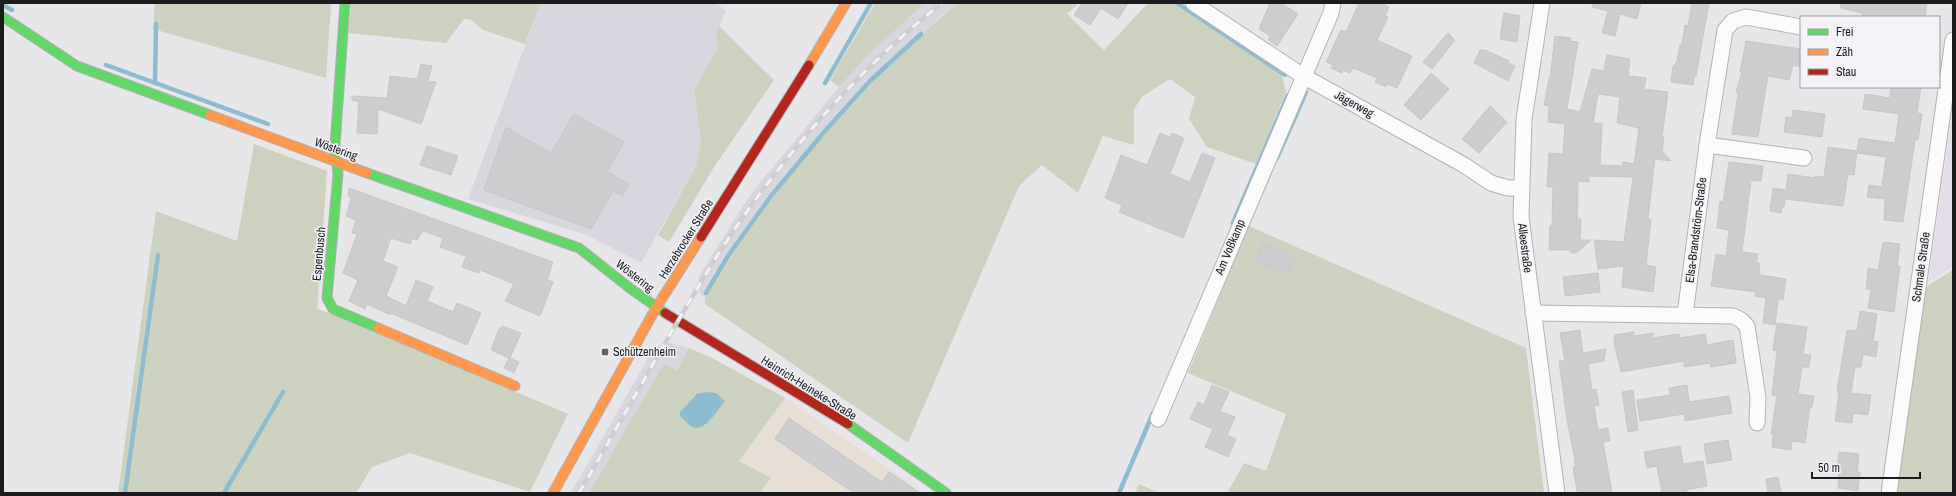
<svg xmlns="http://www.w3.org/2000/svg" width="1956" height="496" font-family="'Archivo Narrow',sans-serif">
<rect width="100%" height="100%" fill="#e7e6e9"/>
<path fill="#e8dfd6" d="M785,398l139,95h-164l10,-15 -31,-17z"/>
<g fill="#d8d6de">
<path d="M541,3h174l11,7 -10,24 2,14 -24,42 7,51 -5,25 -55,97 -56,-29 -117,-35z"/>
<path d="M925,3h34l-16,12 -71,66 -47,53 -70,87 -50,77 -5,-4 -2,-16 39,-63 17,-25 85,-103 29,-32z"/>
<path d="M669,343l20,5 -12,22 -13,-7 -75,130h-18l80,-140 7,-7z"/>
</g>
<path fill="#e5ddea" d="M1953,113v153l-24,16 23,-168z"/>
<g fill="#ccd2bf">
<path d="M155,3h176l-5,75 -173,-49z"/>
<path d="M351,3h190l-16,41 -42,-14 -11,-10 -8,-1 -18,24 -97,-10z"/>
<path d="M875,3h50l-57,52 -29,32 -9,-7z"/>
<path d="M959,3h120l-12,11 37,36 44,-47h25l109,72 4,17 -30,72 -49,-17 -18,-28 6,-22 -25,-18 -27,17 -9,13v36l-31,-9 -25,57 -36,-28 -23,21 -111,257 -203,-139v-6c55,-89 120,-173 197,-245 19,-17 37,-35 57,-50z"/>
<path d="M719,26l55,54 -60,87 -45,75 -11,-7 38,-69 5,-25 -7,-51 24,-42 -2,-14z"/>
<path d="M254,144l73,27 -10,138 15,5 236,100 -38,78 -120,-39 -38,14 -16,26h-238l38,-282 81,30z"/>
<path d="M1249,226l277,122 18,145h-317l17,-30 22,8 20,-57 -98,-41z"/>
<path d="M1953,270v223h-57l30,-206z"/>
<path d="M689,348l23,10 73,40 -46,63 32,17 -11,15h-171l75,-130 13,7z"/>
<path d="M1139,484l20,9h-24z"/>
</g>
<path fill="#8dbcd0" d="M706,392l10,1 9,8c-7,8 -20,32 -33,26 -4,-3 -9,-8 -12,-11v-4l17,-18z"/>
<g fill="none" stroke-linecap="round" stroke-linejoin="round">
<g stroke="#8dbcd0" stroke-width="4.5">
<path d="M1177,3l108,72"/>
<path d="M3,5l9,5"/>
<path d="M106,65l162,59"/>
<path d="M155,83l1,-59"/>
<path d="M825,83l46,-80"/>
<path d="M1277,158l29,-66"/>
<path d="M1233,223l55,-128"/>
<path d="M706,293l22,-37 43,-60 53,-64 47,-52 50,-46"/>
<path d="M125,493l33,-238"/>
<path d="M224,493l59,-101"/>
<path d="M1119,493l34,-80"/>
</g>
</g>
<g fill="#cdccce" stroke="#c7c6c8" fill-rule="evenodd">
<path d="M1082,3h46l-10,16 -17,-11 -11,17 -16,-10z"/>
<path d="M1270,3h11l17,11 -21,32 -9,-6 2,-4 -11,-7z"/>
<path d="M1359,3h21l9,4 -4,9 3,1 -11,23 35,16 -15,32 -10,-4 -1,3 -11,-5 2,-4 -24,-10 -3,5 -7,-3 -1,3 -11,-5 2,-3 -7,-3 15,-32 5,2z"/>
<path d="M1593,3h48l-4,16 -17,-5 -5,22 -13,-3 6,-22 -16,-4z"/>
<path d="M1692,3h17l-13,73h-2l-1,9 -22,-3 2,-16 4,-4 3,-18 2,1 3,-20 3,1z"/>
<path d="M1841,3h86l-2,14h-63v-4l-21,-5z"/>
<path d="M1504,13l16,3 -3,26 -17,-3z"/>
<path d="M1448,33l7,7 -23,29 -9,-7z"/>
<path d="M1555,36l16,2 -1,3 8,1 -11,67 13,3 12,-43 12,2 3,-16 23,4 -2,17 18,2 -2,11 24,3 -6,45h2l-2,14 9,10 -16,-2 -7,60 3,1 -5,45 10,2 -3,25 -31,-5 2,-21 -26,3 -4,-29 30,2 9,-65 -44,-1v6l-11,-1 -1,38h4l-1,21h11l-15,13h-5l-1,-3h-21l1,-24h2l1,-39h-6l2,-34 14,1 2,-30 -17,-2 1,-16 -5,-1 5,-27h1zM1598,94l22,3 -3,26 22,5 -5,36 -11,-2 -1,4 -22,-1 2,-41 -9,-1z"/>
<path d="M1746,41l55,8v18l-8,-2 -4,15 -21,-4 -10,61 -26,-3 6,-41 -2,-1 6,-20h-2z"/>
<path d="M1480,50h5l24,11 -1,2 7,3 -7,15 -34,-18z"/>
<path d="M421,64l11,2 -4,15 8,1 -15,42 -43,-15 -1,25 -20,-1 2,-31 -7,-2v-4l35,2 3,-22 27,3z"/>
<path d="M1431,73l18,16 -28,31 -17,-15z"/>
<path d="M1891,87h30l-4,26 5,1 -4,26h-3l-12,82 -19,-2 1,-21 -18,-2 2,-12 13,2 4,-30 -29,-4 2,-15 36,5 4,-29 -36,-5 2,-15 25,4z"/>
<path d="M1490,106l17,16 -28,31 -17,-14z"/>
<path d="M1793,110l32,4 -3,23 -38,-5 2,-15 6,1z"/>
<path d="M574,114l50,28 -17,30 22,12 -7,12 -9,-5 -22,38 -107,-39 22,-63 45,26z"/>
<path d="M1160,133l10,4 2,-4 12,5 -14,36 20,8 12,-29 13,5 -32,80 -64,-26 3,-7 -17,-7 16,-43 26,10z"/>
<path d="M427,146l31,10 -7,19 -31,-10z"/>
<path d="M1828,147l29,4 -3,24 -6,-1 -5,32 -58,-7 -1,8h-2l-1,6 -11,-2 3,-23 13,2 2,-16 26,4 1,-2 9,1z"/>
<path d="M1729,162l34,4 -2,15 -10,-1 -9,72 16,2 -2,9h3l1,12 26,4 -3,21 -5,-1 -3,26 -12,-2 3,-25 -11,-2 1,-4 -45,-6 5,-32 10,2 3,-26 -12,-2 3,-27 3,1z"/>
<path d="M349,188l204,74 -6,18 6,2 -13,34 -35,-15 9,-17 -34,-14 -1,3 -17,-6 4,-11 -26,-9 3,-9 -20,-7 -6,9 -5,-2 -2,6 -19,-6 -8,23 15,6 -12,29 20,10 10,-26 17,7 -6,14 26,11 4,-9 24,10 -14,32 -77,-32v2l-23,-11 -2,5 -16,-8 9,-21 -15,-7 14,-39 -5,-1 4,-13 -10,-4 5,-17 -3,-4z"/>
<path d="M1883,242l17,2 -3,22h3l-6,46 -26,-4 3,-19h-5l2,-21 10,2z"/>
<path d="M1263,243l32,14 -7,17 -32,-13z"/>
<path d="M1598,273l2,19 -35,4 -2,-19z"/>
<path d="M1860,311l17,3 -4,27 5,1 -2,15 -13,-3 -2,13h-6l-4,26 20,2 -3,20 -15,-2 -1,10 -17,-2 4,-29 -2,-1 10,-61 10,1z"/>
<path d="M1777,323l30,4 -4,27 8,1 -2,12h-7l-4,27 16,2 -2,11h-2l-5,36 -13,-2 -1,9 -19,-3 1,-13h-2l6,-38 -5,-1 5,-44 -4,-1z"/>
<path d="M502,326l19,7 -11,25 9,4 -5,11 -10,-5 5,-10 -18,-8 7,-19z"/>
<path d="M1580,330l3,23 23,-4 -2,12 -16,3 4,26 4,-1 3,16 -5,1 4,24 10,-2 2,13 -7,1 9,51h-33v-2h-2l-4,-24h2v-7l-8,-40 -8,-59h6l-5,-28z"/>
<path d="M1634,332v4l19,-3v5l26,-4 1,4 25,-4 2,11 26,-5 3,23 -25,4 -1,-4 -26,4v-6l-63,11 -7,-29 1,-8z"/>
<path d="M1212,385l17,7 -9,19 15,6 -8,18 9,4 -8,18 -23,-10 8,-18 -23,-10 8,-17 6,3z"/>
<path d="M1687,385l2,17 40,-6 3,17 -47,8 -1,-7 -44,7 -3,-21 33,-5 -1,-7z"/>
<path d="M1633,390l5,40 -10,2 -6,-40z"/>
<path d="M789,418l93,64 7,-10 31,21h-66l-79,-54z"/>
<path d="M1728,440l4,20 -25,4 -3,-20z"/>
<path d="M1680,446l3,18 20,-3 4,25 -21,4 1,3h-25l-5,-27 -10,2 -3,-16z"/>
<path d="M1839,452l20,2 -2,18h3l-2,19 -20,-3 1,-17 -2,-1z"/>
<path d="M1778,477l3,16h-13l-2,-14z"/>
</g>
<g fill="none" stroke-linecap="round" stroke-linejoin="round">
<defs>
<g id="street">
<path d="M1193,3l110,73 161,89 27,18 17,5h13"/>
<path d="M1542,3l-18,116 -3,98 36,276"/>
<path d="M1707,145l97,13"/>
<path d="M1533,313l200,3 8,4 6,6 11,71 -1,26"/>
<path d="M1685,315l22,-170 18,-115 8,-9 13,-4 55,10"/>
<path d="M1158,419l173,-406 2,-10"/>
<path d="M1889,493l64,-453"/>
</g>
<g id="fast">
<path d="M345,3l-10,143 3,28 -11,124 6,11 45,19"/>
<path d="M3,17l74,49 133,49"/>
<path d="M367,173l212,75 52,41 34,24"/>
<path d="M848,424l98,69"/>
</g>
<g id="slow">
<path d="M809,65l37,-62"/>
<path d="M210,115l157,58"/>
<path d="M378,328l137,58"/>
<path d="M553,493l103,-185 45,-71"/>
</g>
<g id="jam">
<path d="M701,237l108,-172"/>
<path d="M665,313l183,111"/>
</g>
</defs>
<use href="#street" stroke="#b2b1b4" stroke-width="17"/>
<use href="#fast" stroke="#b2b1b4" stroke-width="11"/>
<use href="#slow" stroke="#b2b1b4" stroke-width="11"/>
<use href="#jam" stroke="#b2b1b4" stroke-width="11"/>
<use href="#street" stroke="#fbfbfc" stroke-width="15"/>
<use href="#fast" stroke="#63d668" stroke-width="9"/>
<use href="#slow" stroke="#ff974d" stroke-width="9"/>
<use href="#jam" stroke="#b3261e" stroke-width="9"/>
<defs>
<path id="rail" d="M579,493c47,-80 91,-162 140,-240 60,-93 136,-181 223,-250"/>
</defs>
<use href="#rail" stroke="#cecdcf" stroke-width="4.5"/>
<use href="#rail" stroke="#f3f2f7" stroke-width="3" stroke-dasharray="9" stroke-linecap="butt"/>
</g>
<rect fill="#636365" stroke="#f3f2f7" stroke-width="1.5" x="601" y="348" width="8" height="8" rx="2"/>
<g text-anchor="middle" stroke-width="3" stroke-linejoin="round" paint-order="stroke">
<g font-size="12" fill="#1c1c1e" stroke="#f3f2f7">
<text transform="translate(1354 104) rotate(29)" y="4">Jägerweg</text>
<text transform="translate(336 149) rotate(20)" y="4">Wöstering</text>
<text transform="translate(1696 230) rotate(-83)" y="4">Elsa-Brandström-Straße</text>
<text transform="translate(686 239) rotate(-58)" y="4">Herzebrocker Straße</text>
<text transform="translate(1230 247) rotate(-67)" y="4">Am Voßkamp</text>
<text transform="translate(1525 248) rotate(83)" y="4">Alleestraße</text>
<text transform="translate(319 254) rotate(-85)" y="4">Espenbusch</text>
<text transform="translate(1921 267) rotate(-82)" y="4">Schmale Straße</text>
<text transform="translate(635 276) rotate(38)" y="4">Wöstering</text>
<text transform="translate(809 388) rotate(32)" y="4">Heinrich-Heineke-Straße</text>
</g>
<g font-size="12" fill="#1c1c1e" stroke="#f3f2f7" text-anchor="start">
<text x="613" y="356">Schützenheim</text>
</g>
</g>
<rect width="1956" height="496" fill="none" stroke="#1c1c1e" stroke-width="8"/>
<rect x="1800" y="16" width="140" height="72" fill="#f3f2f7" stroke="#9d9ca0"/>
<rect x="1808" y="29" width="20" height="6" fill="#63d668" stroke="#9d9ca0"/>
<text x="1836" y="36" font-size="12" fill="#1c1c1e">Frei</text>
<rect x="1808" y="49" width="20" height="6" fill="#ff974d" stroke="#9d9ca0"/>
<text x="1836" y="56" font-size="12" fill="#1c1c1e">Zäh</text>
<rect x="1808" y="69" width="20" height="6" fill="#b3261e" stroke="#9d9ca0"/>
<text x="1836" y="76" font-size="12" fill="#1c1c1e">Stau</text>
<path d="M1812 472v6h108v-6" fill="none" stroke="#1c1c1e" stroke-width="2"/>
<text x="1818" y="472" font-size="12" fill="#1c1c1e" stroke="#f3f2f7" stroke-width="3" paint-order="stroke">50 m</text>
</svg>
